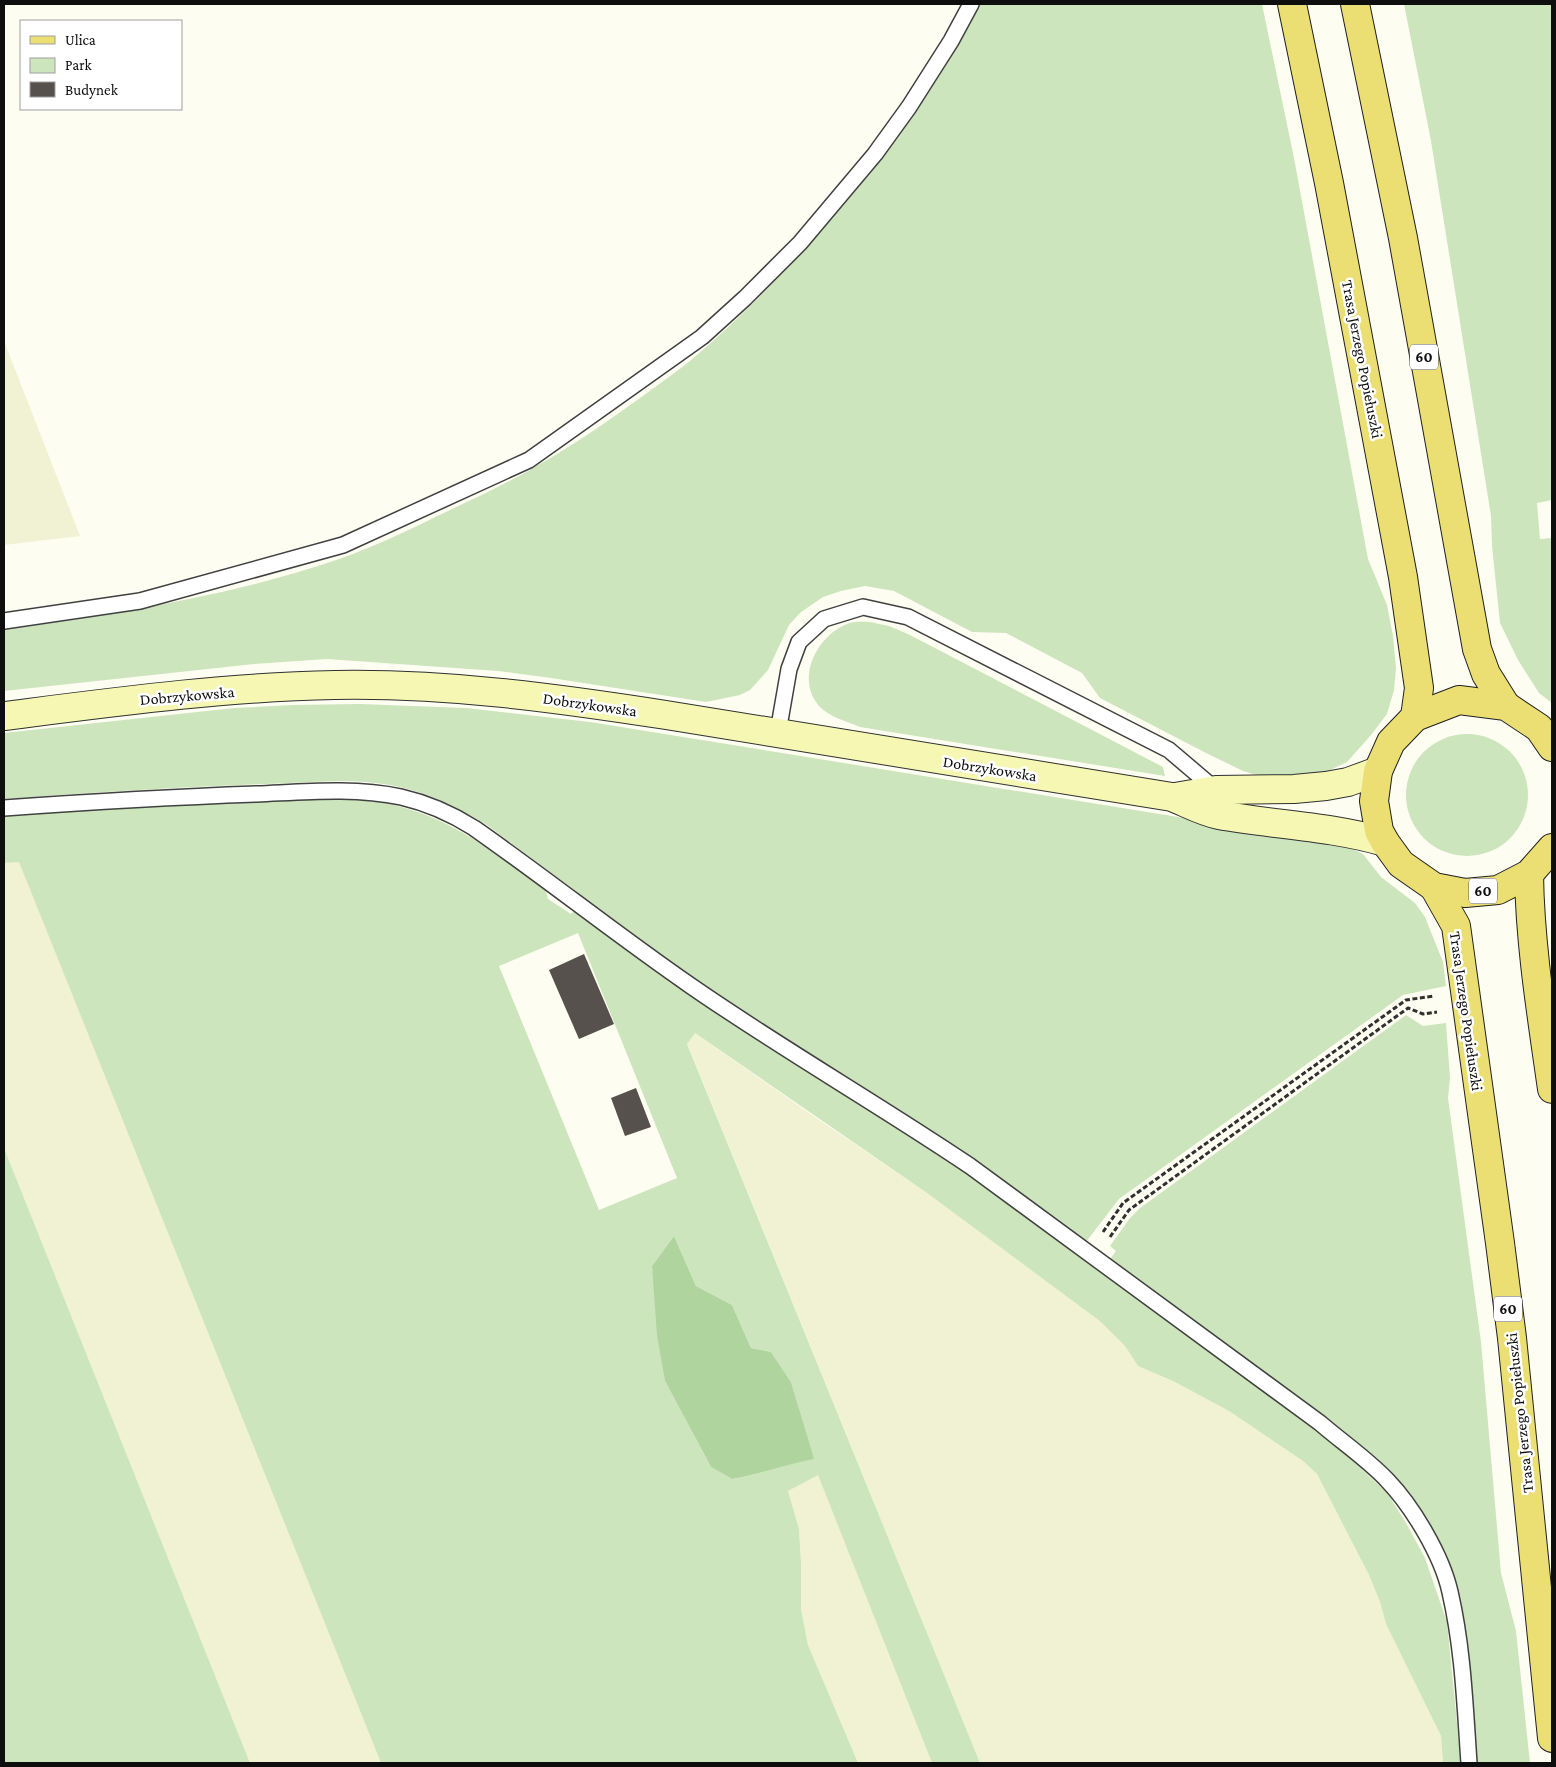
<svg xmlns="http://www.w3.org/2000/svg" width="1556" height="1767" font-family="'Crimson Pro',serif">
<rect width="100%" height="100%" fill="#fefdf1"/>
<g fill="#f0f2d3">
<path d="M4,341l76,195 -76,9z"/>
<path d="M19,861l362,902h-131l-246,-615v-285z"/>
<path d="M695,1033l114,80 118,80 174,128 24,25 13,20 35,15 56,30 74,50 14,13 52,101 11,27 6,22 55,112 2,27h-463l-293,-720z"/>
<path d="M818,1474l114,289h-74l-50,-118 -7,-36v-46l-2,-34 -11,-38z"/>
</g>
<g fill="#cce5bd" fill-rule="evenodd">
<path d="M979,4h283l32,154 74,401 19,46 6,31 3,32 -2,22 -7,24 -16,21 -24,27 -21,10 -26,5h-37l-20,-6 -37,-18 -106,-55 -18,-25 -76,-40 -34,-1 -78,-41 -29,-5 -24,5 -18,6 -22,15 -12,13 -21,45 -18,20 -10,5 -34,7 -155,-24 -53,-7 -171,-12 -73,5 -250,27v-61c114,-17 229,-34 338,-72 36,-13 71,-30 106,-47 31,-15 62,-29 92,-47 39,-22 75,-48 111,-74 13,-10 27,-19 39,-29 57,-48 109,-104 157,-161 51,-60 98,-125 132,-196z"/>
<path d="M1404,4h148v496l-15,3 3,36 12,-1v165l-13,-10 -21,-33 -18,-37 -8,-77 -1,-30 -60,-375z"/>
<path d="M870,622l19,4 19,8 255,133 2,9 -305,-49c-14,-6 -31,-10 -41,-21 -24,-28 -2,-70 28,-82 7,-3 16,-2 23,-2z"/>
<path d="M360,704l106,4 124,14 749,121 24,11 18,23 34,26 10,14 18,45 3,24 -43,9 -284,204 -33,43 -128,-93 -68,-45 -141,-87 -70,-49 -192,-143c-30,-18 -62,-34 -97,-40 -41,-8 -84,-2 -125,-1 -87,3 -174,9 -261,15v-66l230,-25 59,-3z"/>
<circle cx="1467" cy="795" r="61"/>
<path d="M326,799c27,1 53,1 79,9 54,15 97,50 141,83l2,8 23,15 4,-4c40,29 78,61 119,88 85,59 175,110 261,167l377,276 56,53 18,29 19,35 22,64 14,141h-18l-2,-27 -55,-112 -6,-22 -11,-27 -52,-101 -14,-13 -74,-50 -56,-30 -35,-15 -13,-20 -25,-25 -173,-128 -232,-160 -8,11 293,719h-48l-114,-288 -30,16 11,38 2,34v46l7,36 50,118h-477l-362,-901 -15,1v-47l169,-13zM578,933l99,245 -78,32 -100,-244zM674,1236l22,50 36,19 19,43 20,4 20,30 22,77c-27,6 -54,15 -81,20l-21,-12 -46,-86 -13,-115z"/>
<path d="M1406,1015l17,11 23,-3 4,55 -2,20 33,244 20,231 15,58 14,132h-54l-9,-122 -5,-30 -52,-114 -33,-39 -267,-199 6,-8 -6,-5 20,-28 10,-10z"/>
<path d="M4,1148l246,615h-246z"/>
</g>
<path fill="#afd49e" d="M674,1236l22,50 36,19 19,43 20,4 20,30 23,77c-28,6 -55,15 -82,20l-21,-12 -46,-86 -8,-46 -5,-69z"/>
<g fill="#56514c">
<path d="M584,954l30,70 -35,15 -30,-69z"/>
<path d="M636,1088l15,39 -26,9 -14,-38z"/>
</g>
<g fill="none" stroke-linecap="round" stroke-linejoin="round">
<defs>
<g id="service">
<path d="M4,621l136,-20 203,-56 186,-85 173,-123 43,-39 55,-55 75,-89 34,-47 42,-66 20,-37"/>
<path d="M778,732l11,-63 10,-27 25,-23 39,-12 45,10 261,133 47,40"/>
<path d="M4,808c84,-6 169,-11 253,-14 47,-2 97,-7 144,3 26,6 51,17 73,31 73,51 143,107 217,158 91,63 187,118 279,180l350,257c22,19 47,36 67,57 26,27 55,76 63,112 13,56 15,114 19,171"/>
</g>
<g id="secondary">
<path d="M4,716c110,-14 220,-29 331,-31 111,-2 222,13 331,30l506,82c15,6 31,15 47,18 57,10 110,11 166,27"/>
<path d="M1175,797l41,-7 78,-1 32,-3 22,-4 30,-11"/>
</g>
<g id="primary">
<path d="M1292,4l37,179 74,394 16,111 -4,29"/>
<path d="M1355,4l48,234 74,411 9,25 20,32"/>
<path d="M1552,747l-13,-19 -33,-22 -47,-6 -44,17 -24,25 -13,29 -4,30 5,30 6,11 16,22 33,23 31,6 33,-3 31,-16 23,-26"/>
<path d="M1529,874c1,72 13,144 23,215"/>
<path d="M1434,887l22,39 44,317 12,95 40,400"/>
</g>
</defs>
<use href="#service" stroke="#414141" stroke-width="18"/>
<use href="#secondary" stroke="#303030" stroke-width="30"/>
<use href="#primary" stroke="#1f1f1f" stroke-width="30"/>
<g stroke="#303030" stroke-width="3" stroke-dasharray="5 2.5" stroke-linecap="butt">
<path d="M1103,1232l20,-29 283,-203 28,-4"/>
<path d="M1110,1237l19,-27 279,-202 15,6 14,-2"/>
</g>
<use href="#service" stroke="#fff" stroke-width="15"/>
<use href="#secondary" stroke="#f5f7b2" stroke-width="28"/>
<use href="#primary" stroke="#ebdf74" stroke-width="28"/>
</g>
<g text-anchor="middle" stroke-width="5" stroke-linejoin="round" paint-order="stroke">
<g fill="#fff" stroke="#565656" stroke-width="1">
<rect x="1410" y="344.5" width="28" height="25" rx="4"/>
<rect x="1469" y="878.5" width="28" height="25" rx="4"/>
<rect x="1494" y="1296.5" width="28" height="25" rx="4"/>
</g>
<g font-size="15" font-weight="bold" fill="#0e0e0e">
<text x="1424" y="362">60</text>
<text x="1483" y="896">60</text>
<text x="1508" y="1314">60</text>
</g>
<g font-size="16" fill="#0e0e0e" stroke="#fff">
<text transform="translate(1363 359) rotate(79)" y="6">Trasa Jerzego Popiełuszki</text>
<text transform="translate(187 695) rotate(-5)" y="6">Dobrzykowska</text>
<text transform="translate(590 704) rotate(8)" y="6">Dobrzykowska</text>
<text transform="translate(990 768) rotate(9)" y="6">Dobrzykowska</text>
<text transform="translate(1467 1011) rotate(82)" y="6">Trasa Jerzego Popiełuszki</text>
<text transform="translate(1519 1413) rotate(-96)" y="6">Trasa Jerzego Popiełuszki</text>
</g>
</g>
<rect width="1556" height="1767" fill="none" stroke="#0e0e0e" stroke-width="10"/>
<rect x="20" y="20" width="162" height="90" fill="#ffffff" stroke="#9f9f9f"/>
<rect x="30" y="36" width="25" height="8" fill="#ebdf74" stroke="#9f9f9f"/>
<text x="65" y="45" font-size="15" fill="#0e0e0e">Ulica</text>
<rect x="30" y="58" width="25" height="15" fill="#cce5bd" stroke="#9f9f9f"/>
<text x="65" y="70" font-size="15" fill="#0e0e0e">Park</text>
<rect x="30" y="82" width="25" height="15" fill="#56514c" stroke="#9f9f9f"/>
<text x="65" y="95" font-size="15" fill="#0e0e0e">Budynek</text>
</svg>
